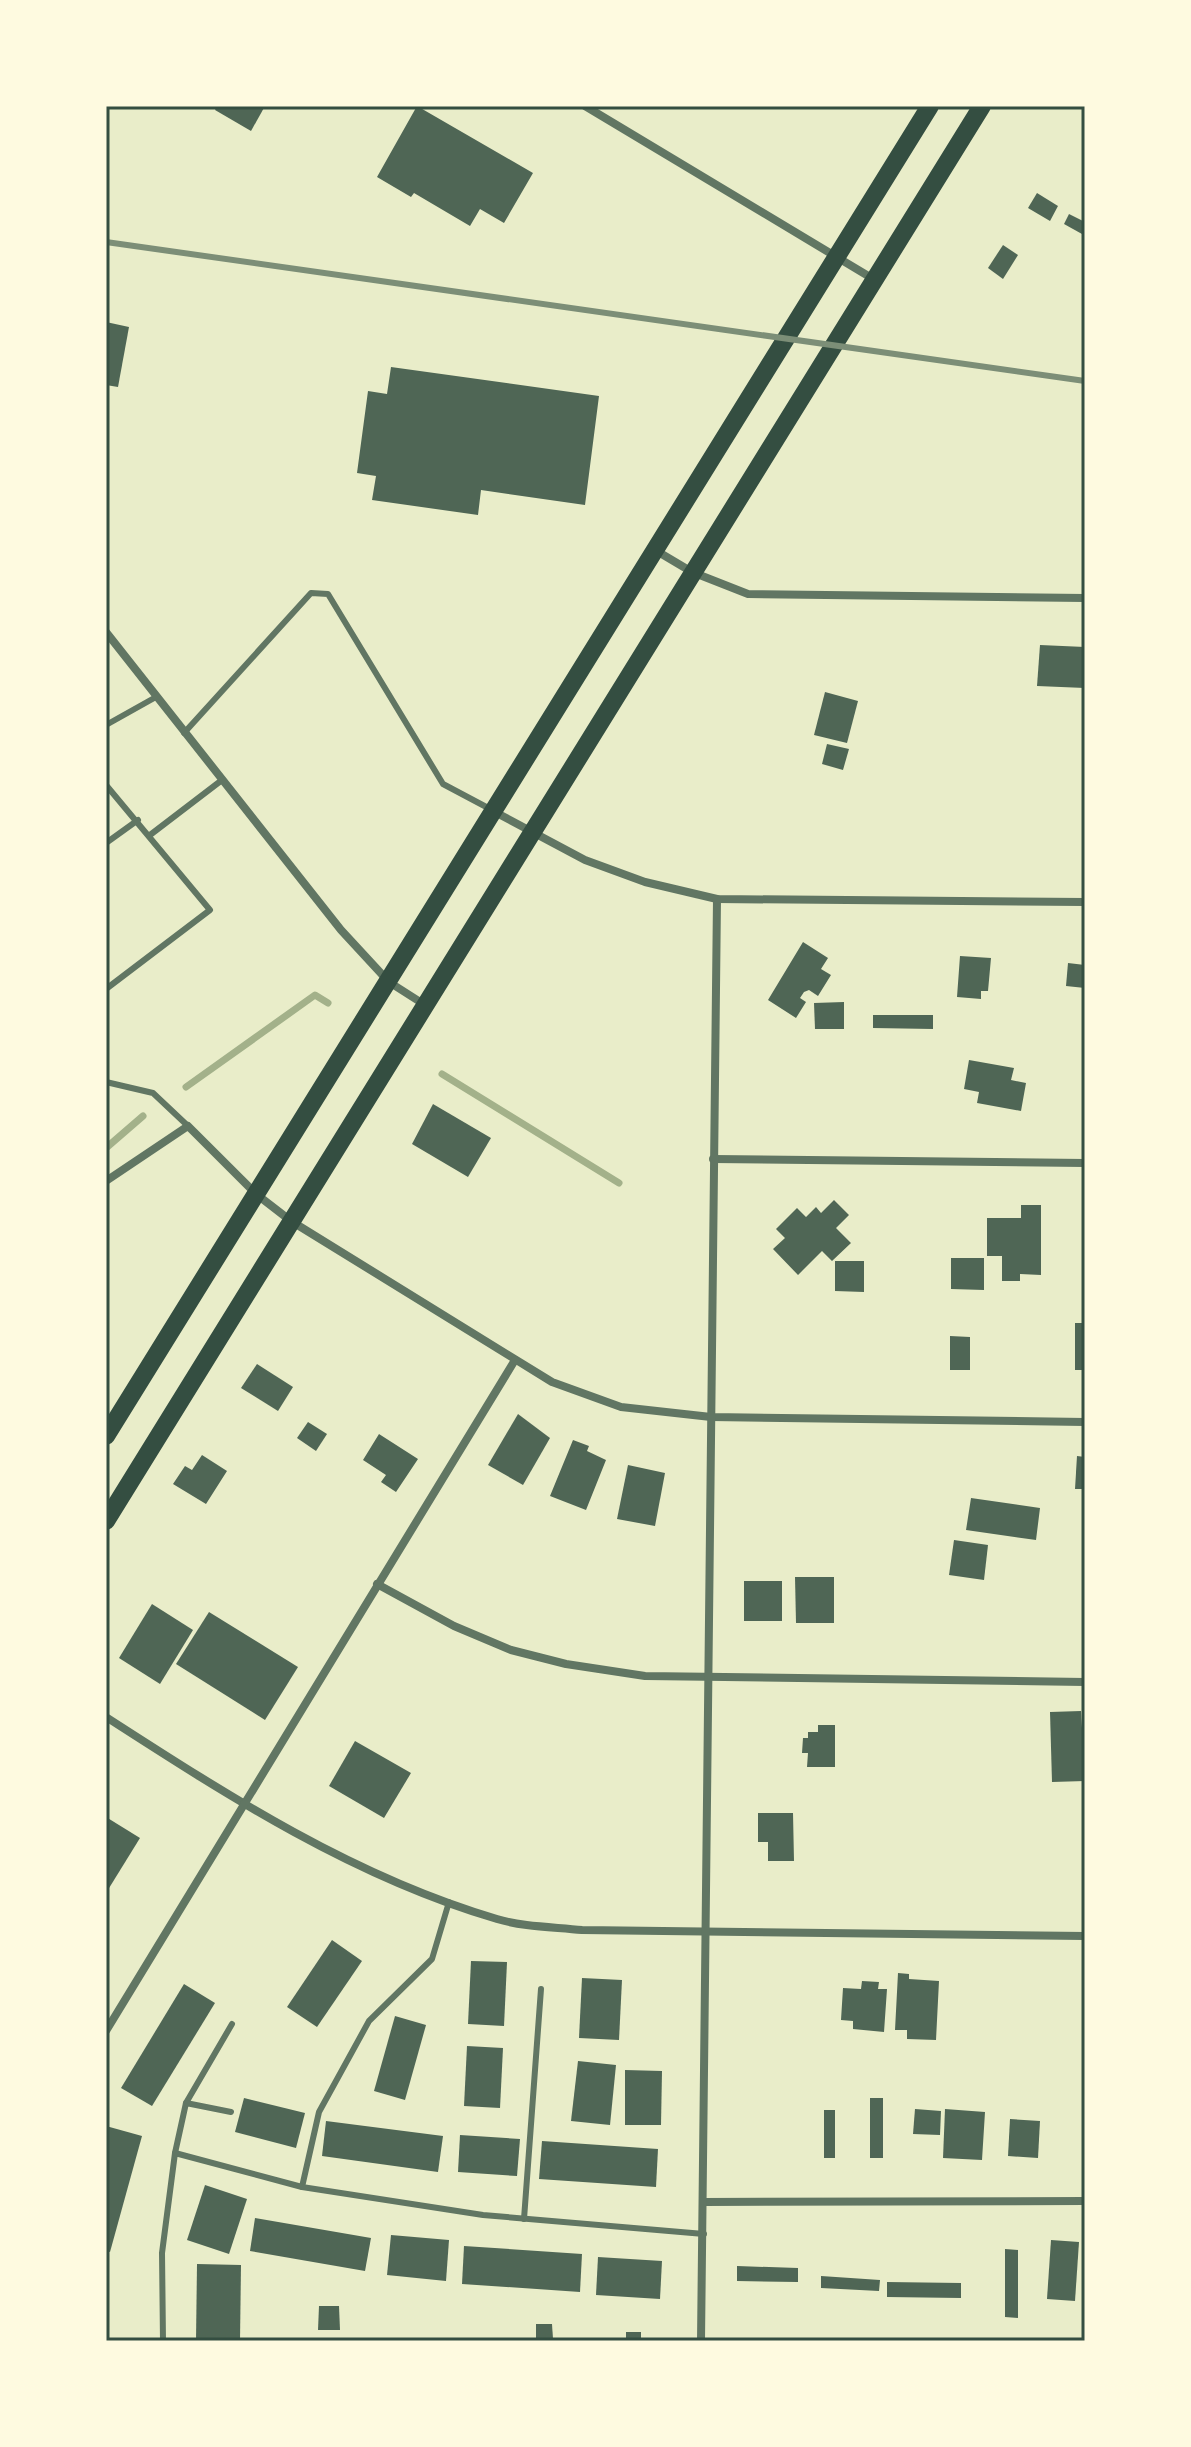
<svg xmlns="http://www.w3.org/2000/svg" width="1191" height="2447" font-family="'Titillium Web',sans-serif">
<rect width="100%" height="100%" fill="#e9edc9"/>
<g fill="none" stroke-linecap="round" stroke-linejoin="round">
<g stroke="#a3b18a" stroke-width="7">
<path d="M442,1074l177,109"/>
<path d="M186,1087l129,-92 13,8"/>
<path d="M106,1148l37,-32"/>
</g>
</g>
<g fill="#4f6655">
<path d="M217,106h48l-14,25 -36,-21z"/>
<path d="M417,106l116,67 -29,50 -24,-14 -10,17 -56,-33 -3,4 -34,-20z"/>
<path d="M1037,193l21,13 -8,15 -22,-13z"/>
<path d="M1069,214l16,8 -3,12 -18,-10z"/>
<path d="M1003,245l15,10 -15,24 -15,-11z"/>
<path d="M106,322l23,5 -11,60 -12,-2z"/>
<path d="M391,367l208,29 -14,109 -104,-15 -3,25 -106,-15 4,-24 -19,-3 11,-82 19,3z"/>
<path d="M1040,645l45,2v41l-48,-2z"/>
<path d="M825,692l33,9 -11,42 -33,-8z"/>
<path d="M827,744l22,5 -6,21 -21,-6z"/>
<path d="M803,942l25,16 -7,11 10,6 -13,21 -9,-6 -5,2 -4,6 6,4 -10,16 -28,-18z"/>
<path d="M960,956l31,2 -3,33h-7v8l-24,-2z"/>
<path d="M1068,963l17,2v23l-19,-2z"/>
<path d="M844,1002v27h-29l-1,-26z"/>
<path d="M873,1015h60v14l-60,-1z"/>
<path d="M969,1060l45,8 -3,12 15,3 -5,28 -44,-8 2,-11 -15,-3z"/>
<path d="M433,1104l58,34 -23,39 -56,-33z"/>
<path d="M834,1200l15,15 -13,13 15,15 -19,18 -10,-10 -24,24 -25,-26 12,-11 -9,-9 21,-21 9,9 10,-10 5,6z"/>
<path d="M1021,1205h20v70l-21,-1v7h-18v-25h-15v-38h34z"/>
<path d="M951,1258h33v32l-33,-1z"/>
<path d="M835,1261h29v31l-29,-1z"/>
<rect x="1075" y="1323" width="10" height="47"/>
<path d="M950,1336l20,1v33h-20z"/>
<path d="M257,1364l36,23 -15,24 -37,-23z"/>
<path d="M518,1414l32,24 -27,47 -35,-20z"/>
<path d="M308,1422l19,12 -11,17 -19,-13z"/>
<path d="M379,1434l39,25 -22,33 -15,-10 5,-7 -23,-15z"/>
<path d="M573,1440l16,6 -2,5 19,9 -20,50 -36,-14z"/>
<path d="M202,1455l25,16 -21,33 -33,-20 12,-18 7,4z"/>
<path d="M1077,1456l8,1v32h-10z"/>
<path d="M628,1465l37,8 -10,53 -38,-7z"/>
<path d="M971,1498l69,10 -4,32 -70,-10z"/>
<path d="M954,1540l34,5 -4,35 -35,-5z"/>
<path d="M795,1577h39v46h-38z"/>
<rect x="744" y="1581" width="38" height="40"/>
<path d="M152,1604l41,26 -33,54 -41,-26z"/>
<path d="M209,1612l89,55 -33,53 -89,-56z"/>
<path d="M1081,1711l4,70 -33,1 -2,-70z"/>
<path d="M818,1725h17v42h-28l1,-14h-6l1,-15h5v-6h10z"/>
<path d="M355,1741l56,32 -27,45 -55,-32z"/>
<path d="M758,1813h35l1,48h-26v-19h-10z"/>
<path d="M106,1817l34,21 -34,55z"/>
<path d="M332,1940l30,21 -45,66 -30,-20z"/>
<path d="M471,1961l36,1 -3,64 -36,-2z"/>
<path d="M898,1973l11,1v5l30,2 -3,59 -29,-1v-9h-12z"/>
<path d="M582,1978l40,2 -3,60 -40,-2z"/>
<path d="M862,1981l17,1 -1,7h9l-3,43 -31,-3v-8l-12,-1 2,-32 18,1z"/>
<path d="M184,1984l31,19 -63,103 -31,-18z"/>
<path d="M395,2016l31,9 -21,75 -31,-9z"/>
<path d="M467,2046l36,2 -3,60 -36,-2z"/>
<path d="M578,2061l38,4 -6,60 -39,-4z"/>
<path d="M625,2070l37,1 -1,54h-36z"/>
<path d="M244,2098l61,15 -9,35 -61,-16z"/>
<rect x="870" y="2098" width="13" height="60"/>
<path d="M915,2109l26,2 -1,24 -27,-1z"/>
<path d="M945,2109l40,3 -3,48 -39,-2z"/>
<rect x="824" y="2110" width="11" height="48"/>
<path d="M1010,2119l30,2 -2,37 -30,-2z"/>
<path d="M326,2121l117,15 -5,36 -116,-16z"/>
<path d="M106,2126l36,10 -32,116 -4,-1z"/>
<path d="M460,2135l60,4 -3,37 -59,-4z"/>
<path d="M542,2141l116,8 -2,38 -117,-8z"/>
<path d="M205,2185l42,14 -18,55 -42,-14z"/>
<path d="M255,2218l116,20 -6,33 -115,-20z"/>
<path d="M391,2235l58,5 -3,41 -59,-6z"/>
<path d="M1051,2240l28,2 -4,59 -28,-2z"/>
<path d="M464,2246l118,8 -2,38 -118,-8z"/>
<path d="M1005,2249l13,1v68l-13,-1z"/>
<path d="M598,2257l64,4 -2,38 -64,-4z"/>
<path d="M197,2264l44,1 -1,76h-44z"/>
<path d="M737,2266l61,2v14l-61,-1z"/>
<path d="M821,2276l59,4 -1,11 -58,-3z"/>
<path d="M887,2282l74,1v15l-74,-1z"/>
<path d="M319,2306h20l1,24h-22z"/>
<path d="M536,2324h16l1,15h-17z"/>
<rect x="626" y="2332" width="15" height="9"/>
</g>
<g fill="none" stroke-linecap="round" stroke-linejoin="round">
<g stroke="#617663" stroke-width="6">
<path d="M106,725l50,-28"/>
<path d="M184,733l127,-140 17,1 115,190 49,26"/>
<path d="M106,785l104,125 -104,79"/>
<path d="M150,835l72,-55"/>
<path d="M106,843l32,-23"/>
<path d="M106,1082l47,11 35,33"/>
<path d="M186,2103l46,-79"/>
<path d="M175,2153l11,-50 45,9"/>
<path d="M302,2187l17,-75 50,-91 63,-62 17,-57"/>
<path d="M524,2219l17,-230"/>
<path d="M163,2341l-1,-88 13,-100 127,34 181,28 221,19"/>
</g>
<g stroke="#617663" stroke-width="8">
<path d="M585,106l290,174"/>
<path d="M655,550l37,22 56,22 337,4"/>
<path d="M106,632l235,298 48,52 36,23"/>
<path d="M493,811l92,49 60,22 72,17 368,3"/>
<path d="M713,1159l372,4"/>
<path d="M106,1181l82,-55 68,68 35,27 261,161 69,25 90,10 374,5"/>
<path d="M377,1584l77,42 57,24 55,14 79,12 440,6"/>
<path d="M106,1717c124,80 248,160 391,202 26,8 58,8 85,11l503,6"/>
<path d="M106,2031l409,-671"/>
<path d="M704,2202l381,-1"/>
<path d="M701,2341l16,-1442"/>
</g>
<g stroke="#344e41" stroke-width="18">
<path d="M106,1436l824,-1330"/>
<path d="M106,1521l876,-1415"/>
</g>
<path stroke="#7c8e77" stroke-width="6" d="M106,242l979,139"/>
</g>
<rect width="1191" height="2447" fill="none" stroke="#fefae0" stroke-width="216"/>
<rect x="108" y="108" width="975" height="2231" fill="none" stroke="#344e41" stroke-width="3"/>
</svg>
